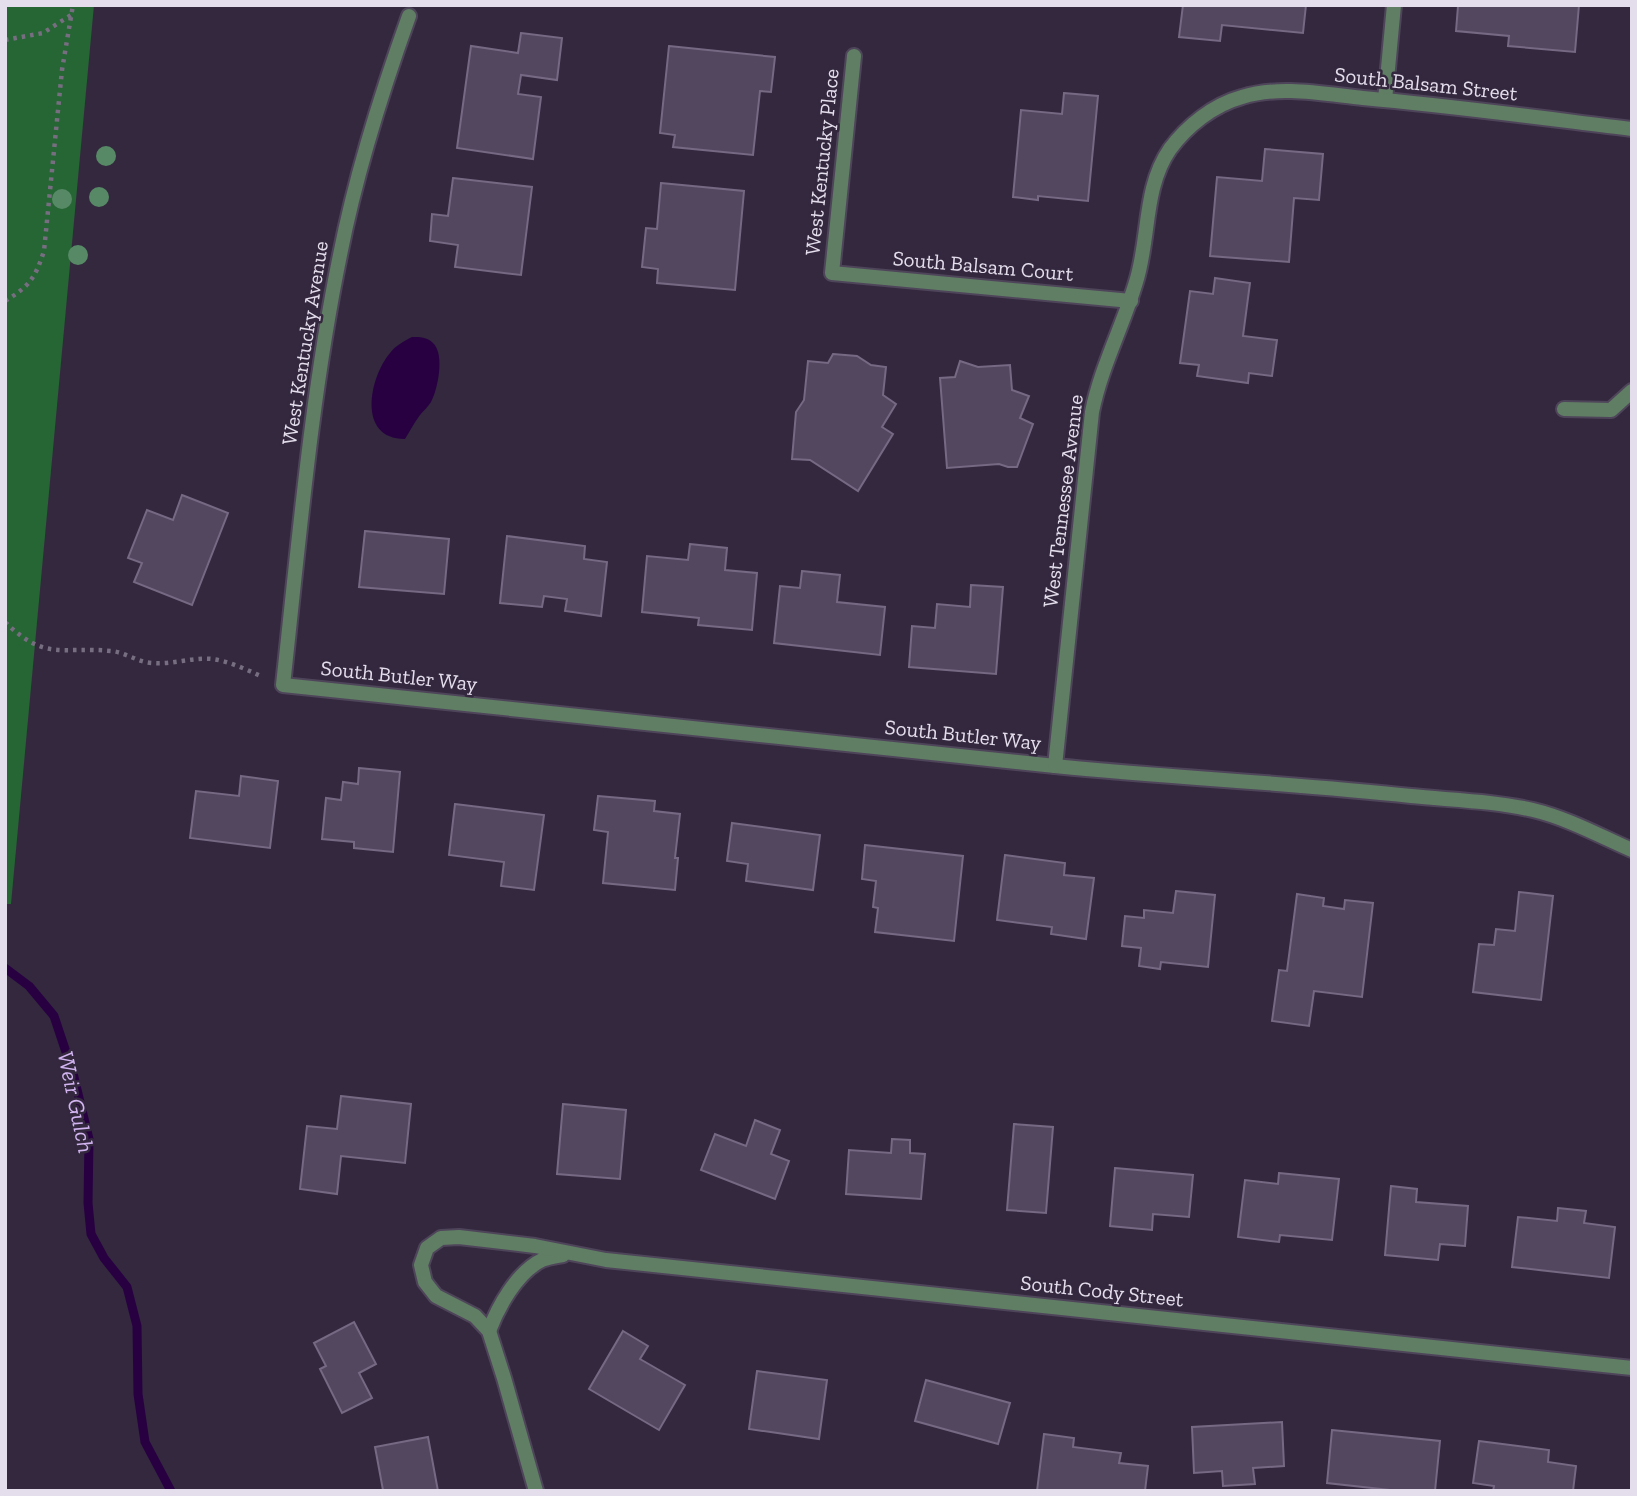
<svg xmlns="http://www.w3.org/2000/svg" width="1637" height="1496" font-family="'Zilla Slab',serif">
<rect width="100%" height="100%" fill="#33283e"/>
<path fill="#266534" d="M5,5h89l-83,899h-6z"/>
<path fill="#280042" d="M412,337c8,0 15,0 21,6 12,11 5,46 -2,59 -3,5 -8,9 -11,13 -6,8 -10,16 -15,24 -48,0 -36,-61 -15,-86 5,-7 14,-12 22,-16z"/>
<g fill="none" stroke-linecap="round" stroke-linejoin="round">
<path stroke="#280042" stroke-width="9" d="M5,968l24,18 25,30 19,57 16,66 -1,64 3,31 13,24 23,29 10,39 1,68 7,48 26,49"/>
</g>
<g fill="#534760" stroke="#756983" stroke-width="2">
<path d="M1183,5h123l-3,28 -81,-8 -2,16 -41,-4z"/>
<path d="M1453,5h126l-4,47 -67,-6 1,-10 -53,-5 2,-25z"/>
<path d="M521,33l41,5 -5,42 -36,-5 -3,19 23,3 -8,62 -76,-11 14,-102 47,7z"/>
<path d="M669,46l106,11 -4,35 -11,-1 -7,64 -80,-8 2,-12 -15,-2z"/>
<path d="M1064,93l34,3 -10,105 -50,-5v4l-25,-3 8,-87 41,4z"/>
<path d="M1265,149l58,5 -4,46 -25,-2 -5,64 -79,-6 7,-79 45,4z"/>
<path d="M453,178l79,9 -11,88 -66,-8 3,-22 -28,-4 2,-27 16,2z"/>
<path d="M661,183l83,8 -9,99 -78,-7 1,-14 -16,-2 4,-39 11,1z"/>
<path d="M1215,278l35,5 -7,53 34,4 -5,36 -23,-3 -1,10 -51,-7 2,-11 -19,-2 10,-72 23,3z"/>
<path d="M833,354l24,2 14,9 15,2 -3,28 13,9 -14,23 11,7 -35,57 -48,-31 -18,-1 4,-47 8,-12 4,-39 20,2z"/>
<path d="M960,361l18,6 32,-2 2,25 17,6 -9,22 13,6 -16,43h-9l-9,-3 -52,4 -7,-90 15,-1z"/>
<path d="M182,495l46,18 -36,92 -58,-23 8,-19 -14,-5 19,-48 26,10z"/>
<path d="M365,531l84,8 -5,55 -85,-7z"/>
<path d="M507,536l78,10 -1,13 23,3 -6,54 -36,-5 2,-12 -23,-3 -2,11 -42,-4z"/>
<path d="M690,544l37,4 -2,22 32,3 -5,57 -54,-5 1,-7 -57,-6 5,-56 41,4z"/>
<path d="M802,571l38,4 -3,27 48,5 -5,48 -106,-12 6,-57 20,2z"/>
<path d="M971,585l32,2 -7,87 -87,-7 3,-41 23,2 2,-24 33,3z"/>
<path d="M359,768l41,4 -7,80 -39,-4v-6l-32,-3 4,-41 15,2 2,-18 15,2z"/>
<path d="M241,776l37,5 -8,67 -80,-10 6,-47 43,5z"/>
<path d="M598,796l57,5 -1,10 26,3 -5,44h3l-3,32 -72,-7 5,-51 -14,-2z"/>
<path d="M455,804l89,11 -10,75 -33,-4 3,-24 -55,-7z"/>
<path d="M732,823l88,12 -7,55 -67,-9 2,-17 -21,-3z"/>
<path d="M865,845l98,11 -9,85 -79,-9 3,-24 -5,-1 3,-26 -14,-2z"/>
<path d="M1005,855l60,8 -1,12 30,3 -8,61 -35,-5 1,-7 -55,-7z"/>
<path d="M1176,891l39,4 -7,72 -47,-5 -1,7 -21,-3 2,-18 -19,-2 3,-30 19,2v-8l29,3z"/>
<path d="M1519,892l34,4 -12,104 -68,-8 6,-48 15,1 2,-16 19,2z"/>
<path d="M1297,894l27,4 -1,8 21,3 1,-9 28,3 -11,94 -48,-6 -5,35 -37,-5 7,-51 8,1z"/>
<path d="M341,1096l70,8 -6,59 -64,-7 -4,38 -37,-5 7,-63 30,3z"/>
<path d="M563,1104l63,6 -6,69 -63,-5z"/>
<path d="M755,1120l25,10 -9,24 18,7 -14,38 -74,-29 14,-36 31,12z"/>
<path d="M1014,1124l39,3 -7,86 -39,-3z"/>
<path d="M892,1139l18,1v13l15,1 -4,45 -75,-5 3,-44 42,3z"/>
<path d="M1115,1168l78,7 -4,42 -36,-3 -1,16 -42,-4z"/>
<path d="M1279,1173l60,6 -7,61 -52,-5 -1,7 -41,-5 7,-57 33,4z"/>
<path d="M1391,1186l26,3 -1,13 52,4 -3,40 -25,-2 -2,16 -53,-5z"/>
<path d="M1558,1208l28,3 -2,12 31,4 -6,51 -97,-11 6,-50 39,4z"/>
<path d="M354,1322l22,42 -17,9 13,25 -30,15 -22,-44 6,-3 -12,-23z"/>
<path d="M623,1331l25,15 -8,13 45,26 -26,45 -70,-41z"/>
<path d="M757,1371l70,9 -8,59 -70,-10z"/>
<path d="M926,1380l84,23 -12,41 -83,-23z"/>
<path d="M1282,1422l2,44 -31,2 2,16 -32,2 -1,-15 -28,2 -2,-46z"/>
<path d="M1332,1430l108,11 -5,50h-36l-72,-8z"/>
<path d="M1044,1434l30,4 -1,9 48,6 -2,10 29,3 -3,25h-108z"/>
<path d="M428,1437l10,54h-57l2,-1 -8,-43z"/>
<path d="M1479,1441l70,9 -1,12 28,4 -3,25h-80l1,-5 -21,-3z"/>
</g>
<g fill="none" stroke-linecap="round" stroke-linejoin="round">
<defs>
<g id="street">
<path d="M409,16c-28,78 -53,157 -69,239 -29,141 -41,286 -57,430l772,81c119,12 238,17 356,30 40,4 83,5 122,14 34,8 67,26 99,40"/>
<path d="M854,56l-22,217 299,28"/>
<path d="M1385,100l9,-95"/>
<path d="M1564,409l47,1 21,-19"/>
<path d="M1055,766l37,-354c9,-45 31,-86 44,-130 14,-44 7,-94 34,-133 17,-23 43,-44 72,-52 38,-12 82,-3 121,1 90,8 179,20 269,31"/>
<path d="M489,1331c9,-24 28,-59 53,-71 6,-3 15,-4 21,-5"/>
<path d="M536,1491l-32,-113 -15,-47 -14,-15 -39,-20 -11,-14 -4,-17 6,-17 14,-10 18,-1 76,9 71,14 1026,108"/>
</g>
</defs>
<use href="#street" stroke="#4f455a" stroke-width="18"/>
<g stroke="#776e81" stroke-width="4.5" stroke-dasharray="3.5 5" stroke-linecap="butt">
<path d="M5,40l38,-7 28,-18"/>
<path d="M5,301c25,-15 30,-23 39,-50l18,-181 11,-65"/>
<path d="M5,622c41,40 56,24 106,29 14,1 26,11 41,12 20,2 40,-6 60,-4 17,2 35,11 51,18"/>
</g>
<use href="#street" stroke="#607e64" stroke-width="14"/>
</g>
<g fill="#578966">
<circle cx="106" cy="156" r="10"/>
<circle cx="99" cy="197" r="10"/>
<circle cx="62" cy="199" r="10"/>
<circle cx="78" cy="255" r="10"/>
</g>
<g text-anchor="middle" stroke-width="5" stroke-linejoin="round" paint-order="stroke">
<g font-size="21" fill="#e4ddec" stroke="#33283e">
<text transform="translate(1426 84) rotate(6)" y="7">South Balsam Street</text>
<text transform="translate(822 162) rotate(-84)" y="7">West Kentucky Place</text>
<text transform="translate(983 266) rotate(5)" y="7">South Balsam Court</text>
<text transform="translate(305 343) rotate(-81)" y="7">West Kentucky Avenue</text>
<text transform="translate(1063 501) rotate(-83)" y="7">West Tennessee Avenue</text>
<text transform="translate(399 676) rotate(6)" y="7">South Butler Way</text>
<text transform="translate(963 735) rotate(6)" y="7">South Butler Way</text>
<text transform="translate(1102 1291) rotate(6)" y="7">South Cody Street</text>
</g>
<g font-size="23" font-style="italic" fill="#d2b4f1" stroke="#33283e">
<text transform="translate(76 1102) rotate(78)" y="8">Weir Gulch</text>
</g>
</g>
<rect width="1637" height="1496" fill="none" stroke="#e4ddec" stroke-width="14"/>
</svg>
